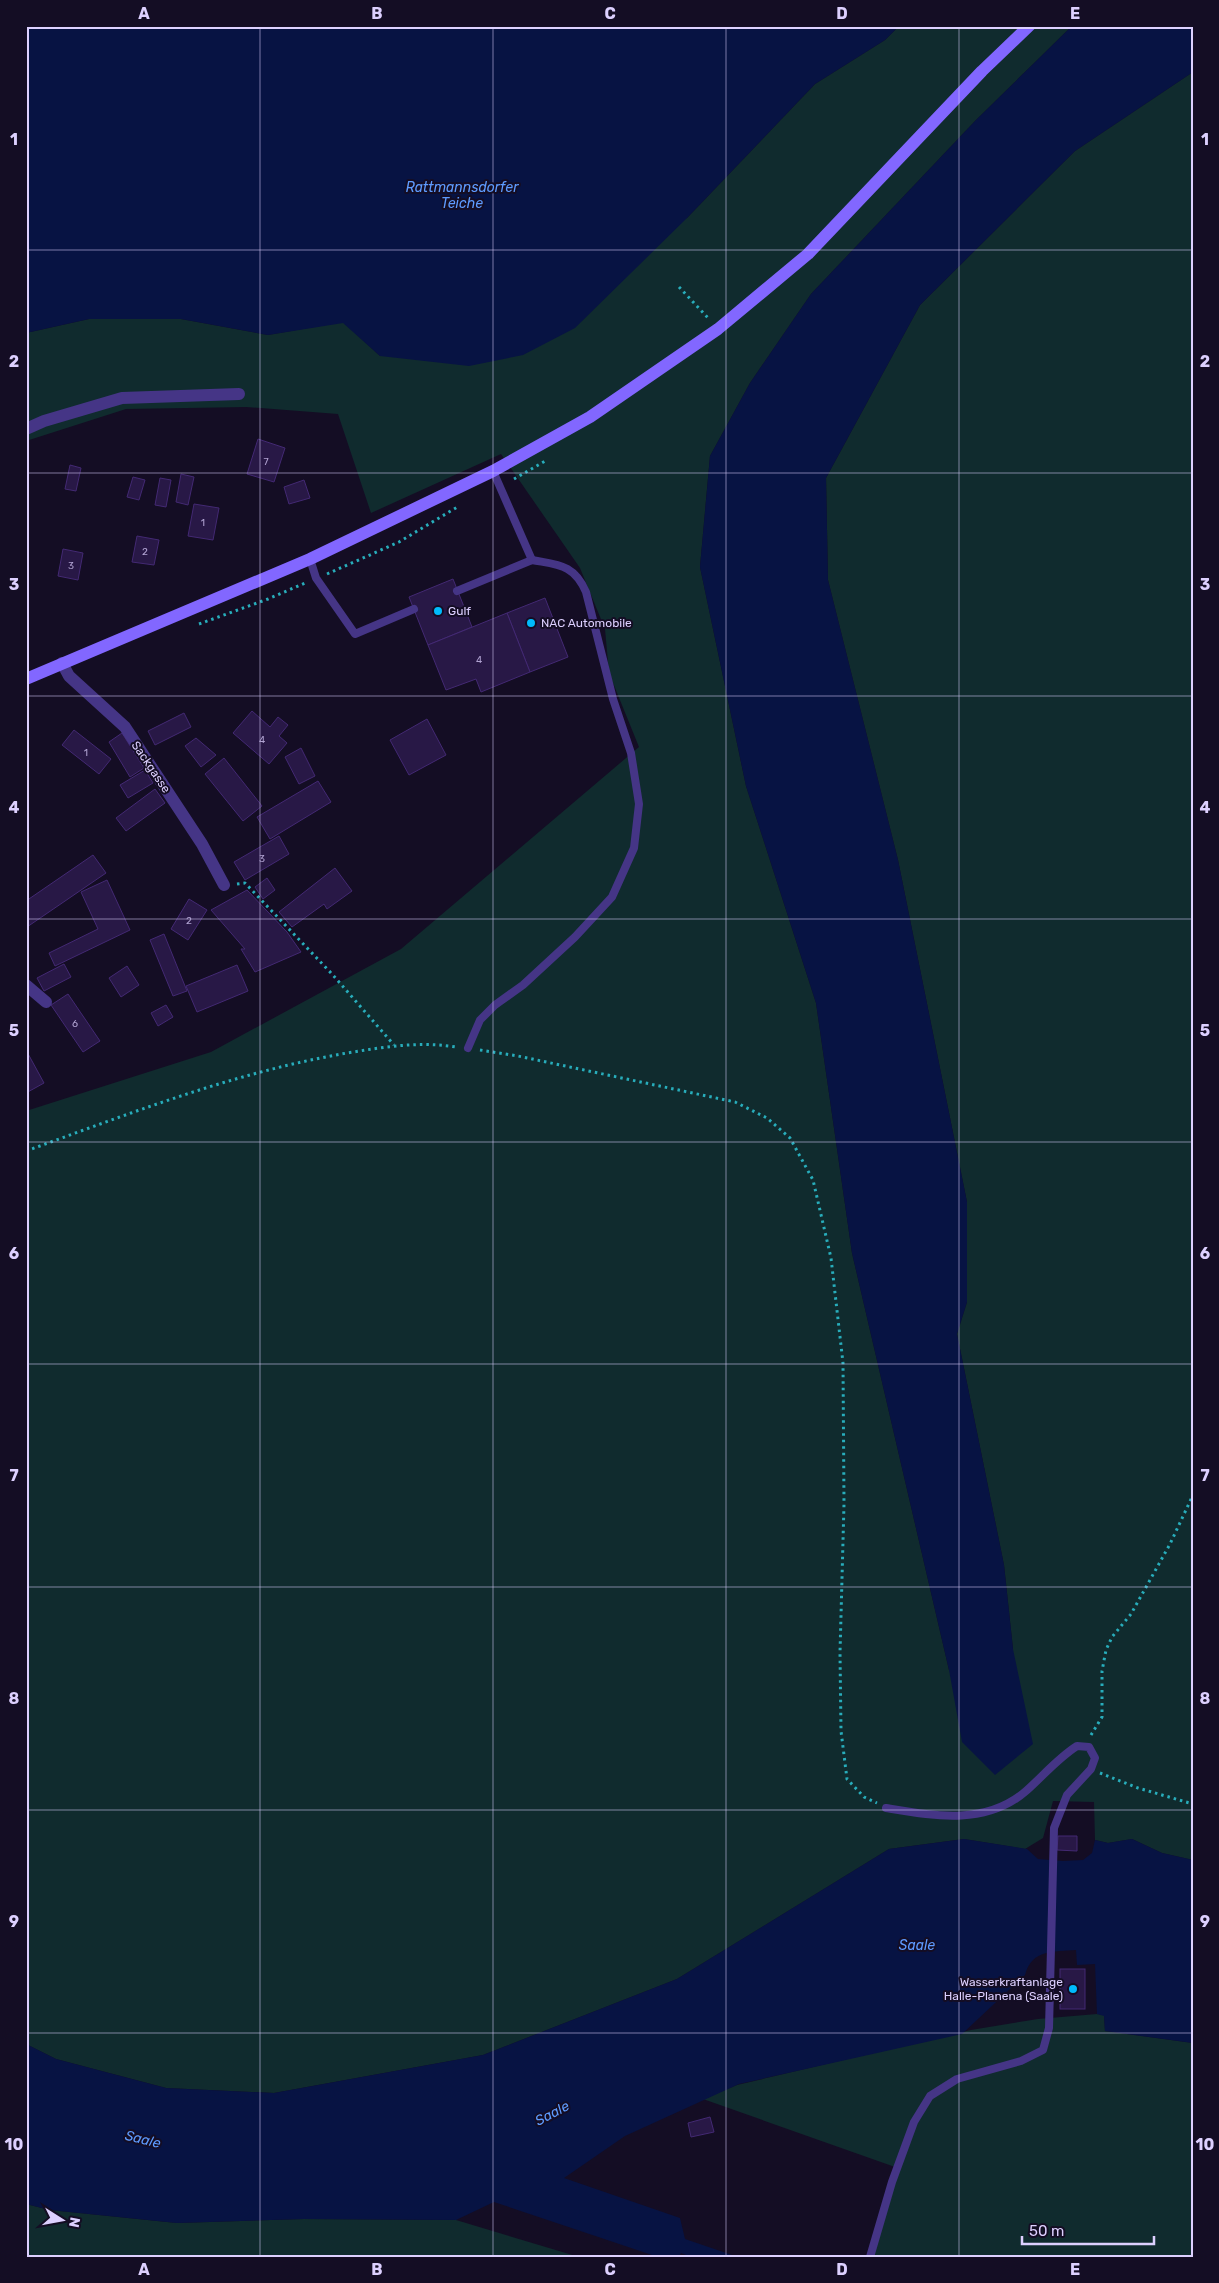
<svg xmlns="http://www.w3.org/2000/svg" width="1219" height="2283" font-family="Rubik,sans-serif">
<rect width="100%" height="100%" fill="#140d24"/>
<g fill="#102b2e">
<path d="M899,26h173l-96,94 -165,174 -61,89 -40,73 -10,111 46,219 70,217 36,250 97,417 64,-21 -9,-84 -47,-231 10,-32v-100l-69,-342 -70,-280 -2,-102 94,-173 155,-154 118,-79v1788l-31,-7 -30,-14 -24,4 -13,-3 -1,-38 -41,-1 -10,37 -18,11 -61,-10 -75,10 -212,130 -194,76 -209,38 -108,-5 -110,-29 -30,-15v-933l185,-59 190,-103 238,-202 -30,-74 -4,-44 -25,-61 -79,-114 -130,59 -33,-99 -92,-7 -120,2 -100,32v-108l63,-14h92l87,16 75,-13 37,34 307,-138 128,-134 70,-44z"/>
<path d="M1097,2014l7,1 1,16 88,12v214h-324l26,-90 -192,-68 34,-14 234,-55 67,-11z"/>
<path d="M26,2204l24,6 127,13 127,-4 152,1 123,37h-553z"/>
</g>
<g fill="#071343">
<path d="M26,26h873l-14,14 -70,44 -128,134 -112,110 -52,27 -54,11 -89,-10 -37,-33 -75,12 -87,-16h-92l-63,14z"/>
<path d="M1072,26h121v46l-118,79 -155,154 -94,173 2,102 70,280 69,342v100l-10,32 47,231 9,84 20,95 -38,31 -33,-33 -13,-72 -97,-417 -36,-250 -70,-217 -46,-219 10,-111 40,-73 61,-89 165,-174z"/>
<path d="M964,1839l63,10 11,10 25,2 20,-1 9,-7 3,-13 13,3 24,-4 30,14 31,7v183l-88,-12 -1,-15 -7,-2 -2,-50 -18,1 -1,-15c-23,2 -44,-1 -51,25l-63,59 -223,50 -114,52 -61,42 116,40 5,21 53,18h-47l-10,-4 -2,4h-21l-164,-55 -38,18 -152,-1 -127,4 -127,-13 -24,-6v-160l30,15 110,29 108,5 209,-38 194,-76 212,-130z"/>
</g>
<g fill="#281846" stroke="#432973">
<path d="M258,439l27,9 -11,34 -27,-8z"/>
<path d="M70,465l11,3 -5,23 -11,-2z"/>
<path d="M181,474l13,3 -6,28 -12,-3z"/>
<path d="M133,477l12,3 -6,20 -12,-3z"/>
<path d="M160,478l11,2 -5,27 -11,-2z"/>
<path d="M304,480l6,18 -21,6 -5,-17z"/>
<path d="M194,504l25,4 -6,32 -25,-4z"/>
<path d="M137,536l22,4 -5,25 -22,-3z"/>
<path d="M63,549l20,4 -5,27 -20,-4z"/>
<path d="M453,579l19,48 -44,18 -19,-48z"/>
<path d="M545,598l23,59 -38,15 -23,-59z"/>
<path d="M507,613l23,59 -49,20 -5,-13 -30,11 -18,-45z"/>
<path d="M252,711l18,16 8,-10 10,8 -9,11 8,7 -18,21 -36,-31z"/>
<path d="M184,713l7,14 -36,18 -7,-14z"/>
<path d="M427,719l19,36 -37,20 -19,-35z"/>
<path d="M74,730l37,29 -12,15 -37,-29z"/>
<path d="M122,733l22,35 -14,9 -21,-35z"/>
<path d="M196,738l20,17 -15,12 -16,-21z"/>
<path d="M301,748l14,28 -16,8 -14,-27z"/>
<path d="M224,758l38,48 -19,15 -38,-47z"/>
<path d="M145,770l8,13 -25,15 -8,-13z"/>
<path d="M318,781l13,21 -61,37 -13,-22z"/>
<path d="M155,789l10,14 -39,28 -10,-13z"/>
<path d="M279,836l10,18 -44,26 -11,-18z"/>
<path d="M93,855l13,18 -79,54 -1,-26z"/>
<path d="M335,868l17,23 -25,18 -3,-5 -32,23 -13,-15z"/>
<path d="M267,878l8,12 -12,9 -8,-12z"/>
<path d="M107,880l23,50 -75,36 -6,-13 49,-24 -17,-37z"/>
<path d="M247,890l40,42 14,20 -46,20 -14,-23h4l-34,-39z"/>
<path d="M189,899l18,11 -19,30 -17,-11z"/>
<path d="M164,934l23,57 -14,5 -23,-56z"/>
<path d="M64,964l7,13 -27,14 -7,-13z"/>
<path d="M237,965l11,26 -51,21 -11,-26z"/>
<path d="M127,966l12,19 -18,12 -12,-19z"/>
<path d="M68,994l32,47 -17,11 -32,-47z"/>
<path d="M166,1005l7,12 -15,9 -7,-13z"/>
<path d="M26,1050l18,33 -18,10z"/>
<path d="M1058,1836h19v15l-20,-1z"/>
<rect x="1060" y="1969" width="25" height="40"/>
<path d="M710,2117l4,15 -23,5 -3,-14z"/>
</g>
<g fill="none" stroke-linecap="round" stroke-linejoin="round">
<g stroke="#28adbb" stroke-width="3" stroke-dasharray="2.5 4" stroke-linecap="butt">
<path d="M679,287l30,32"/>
<path d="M514,479l33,-19"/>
<path d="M327,574l72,-32 60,-36"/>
<path d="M199,624l69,-25 37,-16"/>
<path d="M237,884l8,-1 87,91 62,71"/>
<path d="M480,1050l38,6 217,46 32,16 23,20 23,42 18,78 12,105 1,141 -4,149 1,78 6,48 17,18 13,6"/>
<path d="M26,1151c105,-38 210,-79 321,-98 37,-6 72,-12 109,-6"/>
<path d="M1091,1735l11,-18v-46l4,-21 6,-13 19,-23 14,-25 25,-45 23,-49"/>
<path d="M1100,1773l38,15 55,16"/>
</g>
<g stroke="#453586" stroke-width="8">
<path d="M493,471l39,89"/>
<path d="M310,559l6,19 39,56 59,-25"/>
<path d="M457,591l75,-31"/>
<path d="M468,1048l12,-28 15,-15 28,-20 52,-48 37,-40 22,-49 5,-44 -8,-51 -18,-54 -27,-107c-12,-28 -28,-27 -54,-32"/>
<path d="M870,2257l22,-75 22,-60 16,-26 27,-17 64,-18 22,-11 6,-22 5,-200 13,-33 24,-26 4,-11 -6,-11 -12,-1c-19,12 -34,30 -51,45 -40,35 -92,25 -140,17"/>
</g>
<g stroke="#453586" stroke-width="12">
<path d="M26,429l18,-8 78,-23 117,-4"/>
<path d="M62,663l7,13 56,51 77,117 22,41"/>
<path d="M26,985l20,17"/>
</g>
<path stroke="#8267ff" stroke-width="12" d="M26,679l284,-120 183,-88 97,-54 128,-88 90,-75 174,-183 47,-45"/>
</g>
<path fill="none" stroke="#ddd0ff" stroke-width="1" stroke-opacity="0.55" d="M260,26v2231M493,26v2231M726,26v2231M959,26v2231M26,250h1167M26,473h1167M26,696h1167M26,919h1167M26,1142h1167M26,1364h1167M26,1587h1167M26,1810h1167M26,2033h1167"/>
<g fill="#00bbfb" stroke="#140d24" stroke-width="2">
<circle cx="438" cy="611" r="5"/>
<circle cx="531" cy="623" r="5"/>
<circle cx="1073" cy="1989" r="5"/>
</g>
<g text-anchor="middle" stroke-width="4" stroke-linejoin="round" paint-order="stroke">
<g font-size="10" fill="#b0a2d1">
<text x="266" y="465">7</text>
<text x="203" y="526">1</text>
<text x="145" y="555">2</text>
<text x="71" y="569">3</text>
<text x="479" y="663">4</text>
<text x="262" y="743">4</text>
<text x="86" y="756">1</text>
<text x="262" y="862">3</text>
<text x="189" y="924">2</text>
<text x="75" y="1027">6</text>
</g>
<g font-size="12" fill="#ddd0ff" stroke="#140d24" text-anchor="start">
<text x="448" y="615">Gulf</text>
<text x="541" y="627">NAC Automobile</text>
<text x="1063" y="1986" text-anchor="end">Wasserkraftanlage<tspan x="1063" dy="14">Halle-Planena (Saale)</tspan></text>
</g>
<g font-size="12" fill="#ddd0ff" stroke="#140d24">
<text transform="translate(151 767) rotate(56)" y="4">Sackgasse</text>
</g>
<g font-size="14" font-style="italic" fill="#5e9bff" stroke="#140d24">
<text x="462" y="192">Rattmannsdorfer<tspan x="462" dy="16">Teiche</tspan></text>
<text x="917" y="1950">Saale</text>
<text transform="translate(552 2113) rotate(-28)" y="5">Saale</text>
<text transform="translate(143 2139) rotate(14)" y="5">Saale</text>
</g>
</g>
<rect width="1219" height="2283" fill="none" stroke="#140d24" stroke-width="55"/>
<g transform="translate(62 2220) rotate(101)" stroke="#140d24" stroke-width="4" paint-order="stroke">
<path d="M0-4L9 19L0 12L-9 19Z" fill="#ddd0ff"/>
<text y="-8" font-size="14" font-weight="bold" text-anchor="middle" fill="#ddd0ff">N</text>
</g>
<path d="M1022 2236v8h132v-8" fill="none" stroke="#ddd0ff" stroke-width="2.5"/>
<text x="1029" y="2236" font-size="15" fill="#ddd0ff" stroke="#140d24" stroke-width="4" paint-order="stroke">50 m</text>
<rect x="28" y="28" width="1164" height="2228" fill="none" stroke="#ddd0ff" stroke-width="2"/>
<g font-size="16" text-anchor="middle" font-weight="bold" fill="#ddd0ff">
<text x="144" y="19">A</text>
<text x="377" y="19">B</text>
<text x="610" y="19">C</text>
<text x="842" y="19">D</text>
<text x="1075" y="19">E</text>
<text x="14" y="145">1</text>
<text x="1205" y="145">1</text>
<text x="14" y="367">2</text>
<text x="1205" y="367">2</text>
<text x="14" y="590">3</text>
<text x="1205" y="590">3</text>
<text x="14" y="813">4</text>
<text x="1205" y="813">4</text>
<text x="14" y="1036">5</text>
<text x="1205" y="1036">5</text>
<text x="14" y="1259">6</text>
<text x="1205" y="1259">6</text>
<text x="14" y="1481">7</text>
<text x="1205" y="1481">7</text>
<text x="14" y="1704">8</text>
<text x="1205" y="1704">8</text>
<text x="14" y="1927">9</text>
<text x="1205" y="1927">9</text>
<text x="14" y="2150">10</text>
<text x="1205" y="2150">10</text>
<text x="144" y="2275">A</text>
<text x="377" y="2275">B</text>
<text x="610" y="2275">C</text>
<text x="842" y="2275">D</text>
<text x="1075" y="2275">E</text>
</g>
</svg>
